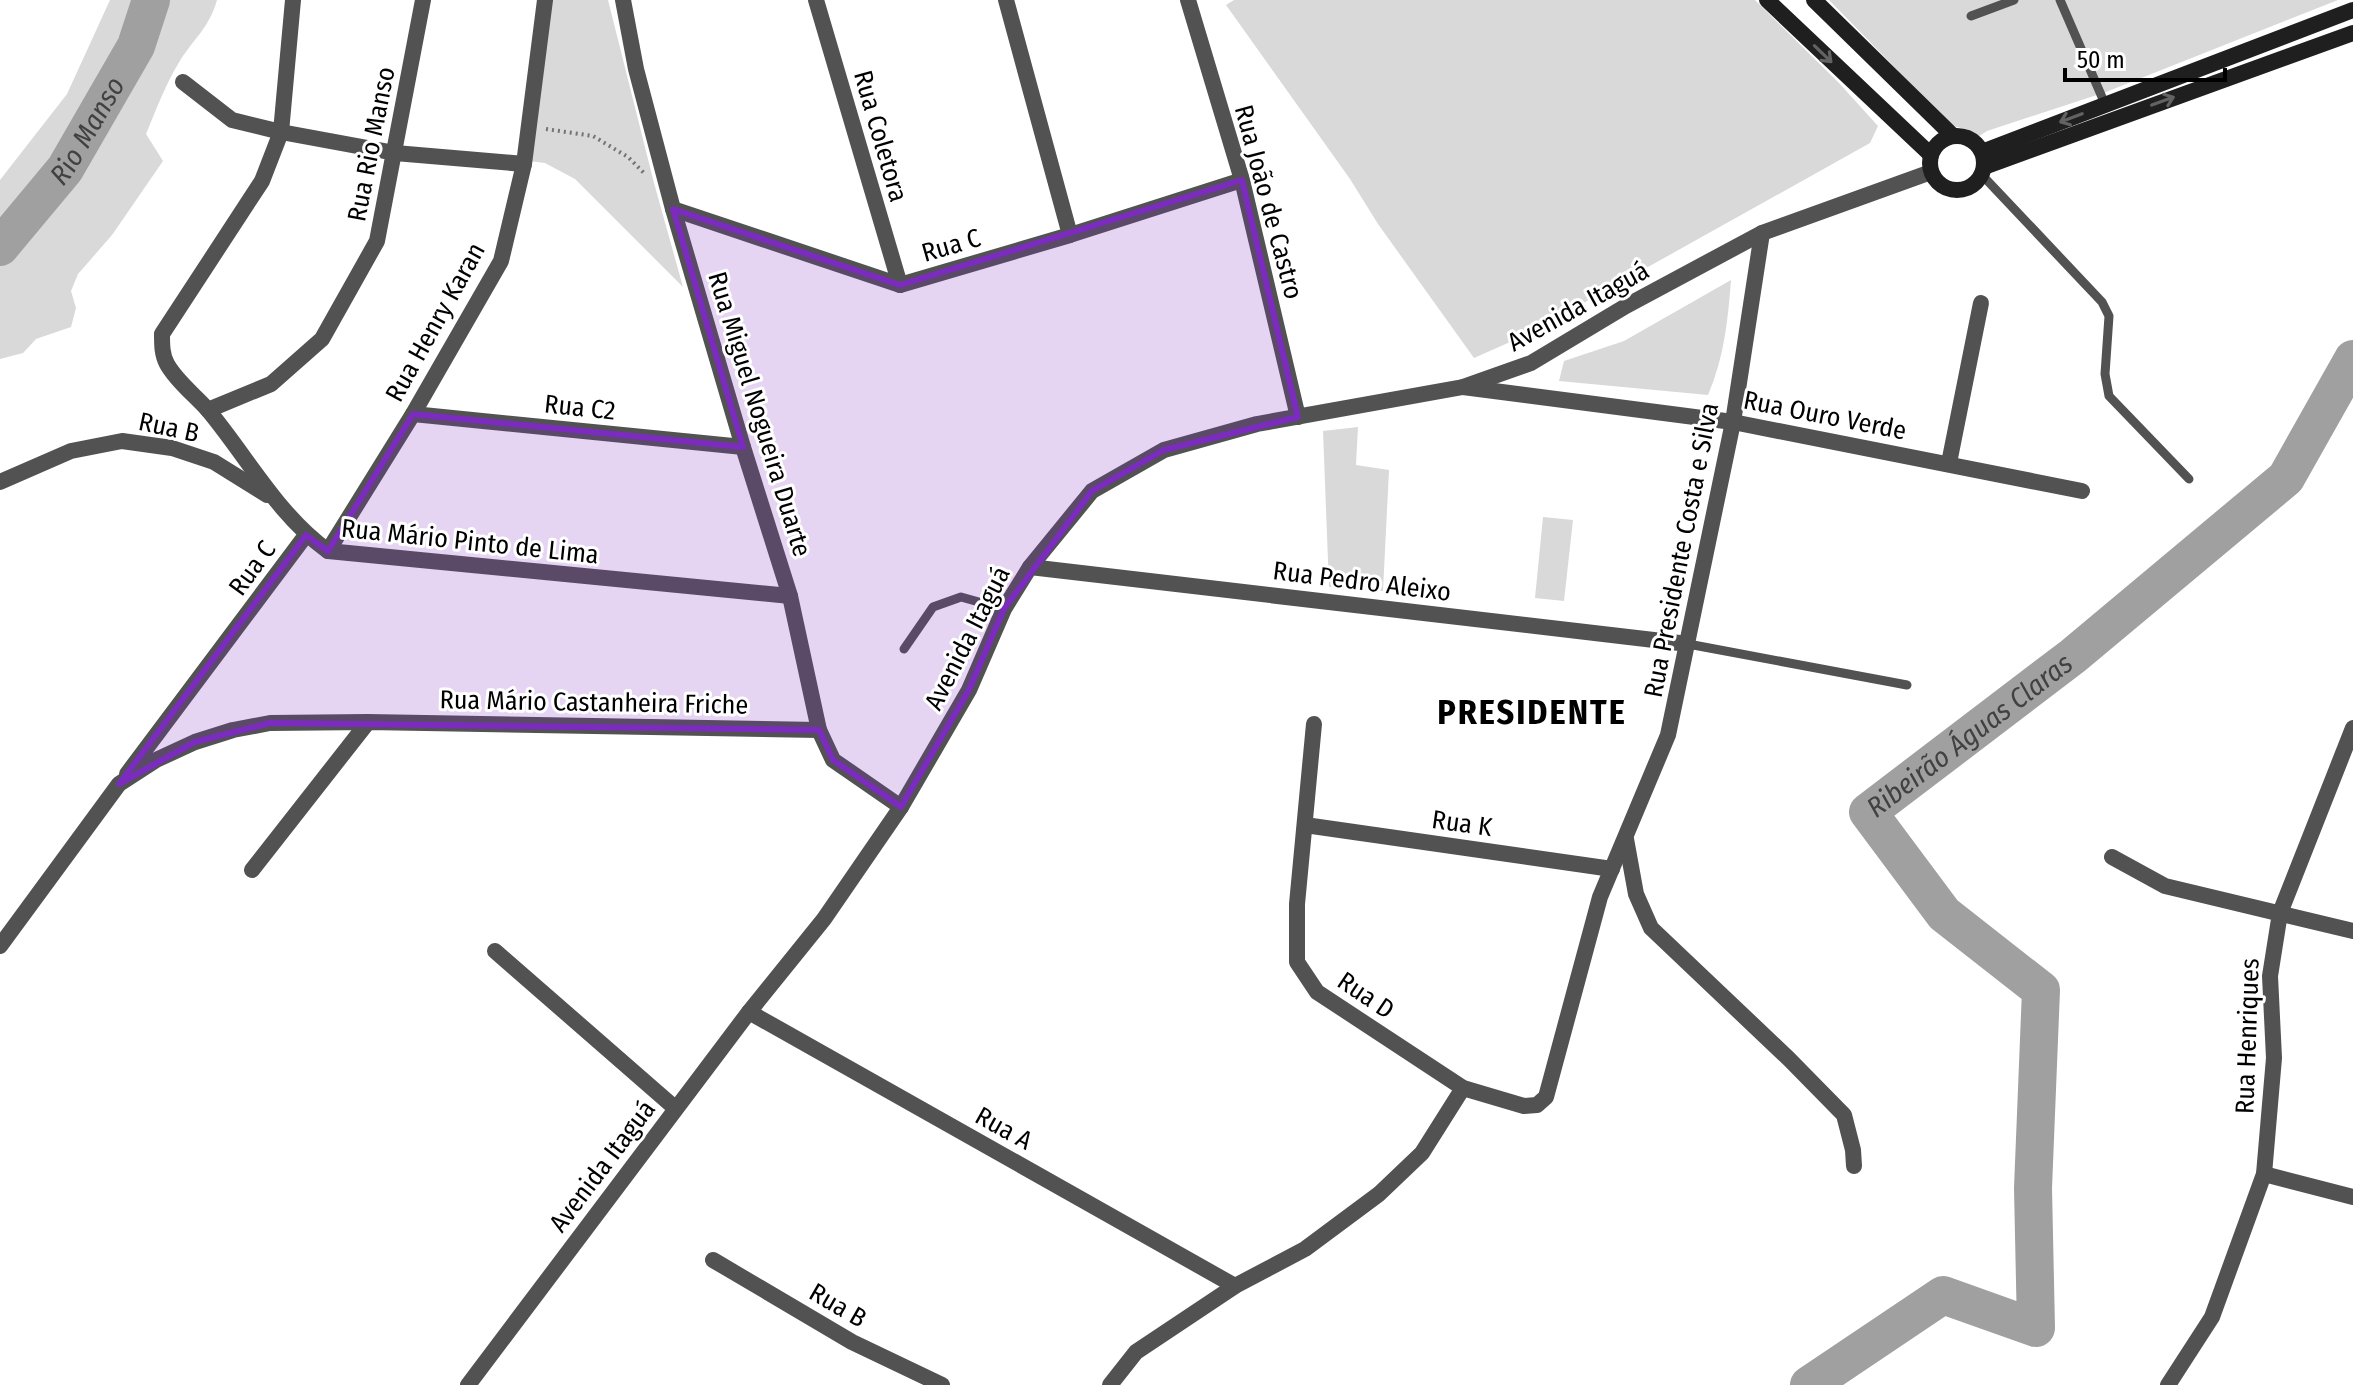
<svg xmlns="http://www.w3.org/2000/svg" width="2353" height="1385" font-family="'Fira Sans Condensed',sans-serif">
<rect width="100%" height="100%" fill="#fff"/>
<g fill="#d9d9d9">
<path d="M110,0h107c-8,29 -25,40 -39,64 -13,22 -22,46 -32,70l17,27 -51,74 -34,39 -7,17 5,17 -5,19 -35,12 -13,14 -23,6v-179l67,-86z"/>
<path d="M551,0h57l46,183 29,104 -108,-108 -30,-16 -17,-2z"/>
<path d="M1234,0h521l84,83 39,43 -8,17 -342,191 -54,24 -96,-134 -28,-45 -124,-174z"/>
<path d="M1829,0h509l-232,92 -119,39 -9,6 -12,-8 -14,-3z"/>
<path d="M1731,280c-3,40 -7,78 -23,115l-149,-14 5,-20 60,-20z"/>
<path d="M1358,427l-2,38 33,5 -6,121 -54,-4 -6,-156z"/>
<path d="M1543,517l30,3 -9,81 -29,-3z"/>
</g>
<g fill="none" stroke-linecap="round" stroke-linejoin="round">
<g stroke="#a0a0a0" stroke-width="38">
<path id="s1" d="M0,247l65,-78 71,-123 15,-46"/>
<path id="s2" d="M1809,1385l134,-90 93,33 -3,-140 8,-198 -97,-76 -76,-102 205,-156 213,-178 67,-119"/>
</g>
<path stroke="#747474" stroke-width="4" stroke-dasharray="2 4" stroke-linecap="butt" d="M546,129l47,7 35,21 16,16"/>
<g stroke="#525252" stroke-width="9">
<path d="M2060,0l45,104"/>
<path d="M1971,16l43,-16"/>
<path d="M1982,175l120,127 7,14 -4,58 4,22 80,83"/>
<path d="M1688,644l219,41"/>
<path d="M904,649l29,-42 28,-10 43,12"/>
</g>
<g stroke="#525252" stroke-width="16">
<path d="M293,0l-12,132 -19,49 -100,153c0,11 0,21 5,30 10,18 28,31 41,46 40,48 69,104 120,141l462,45"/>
<path d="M623,0l13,69 37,140 70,238 47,149 29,134 14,30 68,47"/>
<path d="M816,0l84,285"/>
<path d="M1006,0l64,235"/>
<path d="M1188,0l54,180 56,237"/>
<path d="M183,82l49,38 49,12 114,21 129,11"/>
<path d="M673,209l227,76 170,-50 172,-55"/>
<path d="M1463,387l270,35 349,69"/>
<path d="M208,410l63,-26 51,-45 55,-98 46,-241"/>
<path d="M413,414l330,33"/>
<path d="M1949,463l32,-160"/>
<path d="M0,482l71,-31 51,-10 50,7 42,14 53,33"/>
<path d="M328,551l85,-137 88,-153 23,-97 21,-164"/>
<path d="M1030,567l658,77"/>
<path d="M1314,724l-17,180v58l20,30 146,96 61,18 13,-1 9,-8 54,-200 68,-162 65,-313 29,-189"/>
<path d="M127,774l179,-239"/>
<path d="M1305,825l307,44"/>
<path d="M1626,839l10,55 15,34 138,131 55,56 9,35 1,16"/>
<path d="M2112,857l53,29 188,45"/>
<path d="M252,870l116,-148"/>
<path d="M0,946l119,-162 37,-24 39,-18 38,-12 37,-7 98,-1 451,8"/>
<path d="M495,951l180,157"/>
<path d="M749,1012l486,274"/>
<path d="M2264,1174l89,23"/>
<path d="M713,1260l139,82 90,43"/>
<path d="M1110,1385l26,-33 99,-66 70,-37 74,-55 43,-41 41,-65"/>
</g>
<g stroke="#525252" stroke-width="16">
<path d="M468,1385l281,-373 75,-93 77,-112 68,-117 35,-81 26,-42 62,-76 72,-41 93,-26 206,-37 68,-24 95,-57 136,-73 169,-61"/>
<path d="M2168,1385l44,-68 52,-143 10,-116 -4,-82 10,-63 73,-185"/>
</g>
<g stroke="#1f1f1f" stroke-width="16">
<path d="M1767,0l164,155"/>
<path d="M1814,0l139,136"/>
<circle cx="1957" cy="163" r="27"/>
<path d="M1982,152l371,-142"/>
<path d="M1984,167l369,-134"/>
</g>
</g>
<defs><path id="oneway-shaft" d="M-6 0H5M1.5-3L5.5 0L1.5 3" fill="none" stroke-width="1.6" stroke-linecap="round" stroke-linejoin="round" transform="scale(2)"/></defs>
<g stroke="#626262">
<use href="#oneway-shaft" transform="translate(1823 54) rotate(44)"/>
<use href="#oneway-shaft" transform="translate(2163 101) rotate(-20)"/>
<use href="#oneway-shaft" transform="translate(2071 118) rotate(159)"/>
</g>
<path fill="#7b2cbf" fill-opacity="0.2" stroke="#7b2cbf" stroke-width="6" stroke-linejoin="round" d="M1242,180l56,237 -134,33 -72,41 -88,118 -35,81 -68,117 -68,-47 -14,-30 -549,-7 -75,19 -76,42 187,-249 22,16 85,-137 330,33 -70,-238 227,76z"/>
<g text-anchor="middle" stroke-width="6" stroke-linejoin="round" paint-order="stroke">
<g font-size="26" fill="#000" stroke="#fff">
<text transform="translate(881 136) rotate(74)" y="9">Rua Coletora</text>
<text transform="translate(371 144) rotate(-79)" y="9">Rua Rio Manso</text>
<text transform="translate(1269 202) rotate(75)" y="9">Rua João de Castro</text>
<text transform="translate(951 245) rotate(-16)" y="9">Rua C</text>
<text transform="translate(1578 306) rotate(-29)" y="9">Avenida Itaguá</text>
<text transform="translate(435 322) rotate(-61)" y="9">Rua Henry Karan</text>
<text transform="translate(580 407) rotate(6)" y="9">Rua C2</text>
<text transform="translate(760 414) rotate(73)" y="9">Rua Miguel Nogueira Duarte</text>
<text transform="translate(1825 415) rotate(11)" y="9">Rua Ouro Verde</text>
<text transform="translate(169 427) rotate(12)" y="9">Rua B</text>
<text transform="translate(470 541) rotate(6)" y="9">Rua Mário Pinto de Lima</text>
<text transform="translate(1681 550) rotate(-79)" y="9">Rua Presidente Costa e Silva</text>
<text transform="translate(252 568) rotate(-54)" y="9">Rua C</text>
<text transform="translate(1362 581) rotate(7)" y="9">Rua Pedro Aleixo</text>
<text transform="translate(967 638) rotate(-63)" y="9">Avenida Itaguá</text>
<text transform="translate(594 702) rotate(1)" y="9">Rua Mário Castanheira Friche</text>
<text transform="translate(1462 823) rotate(8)" y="9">Rua K</text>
<text transform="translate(1366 995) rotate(34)" y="9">Rua D</text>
<text transform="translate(2247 1036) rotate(-88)" y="9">Rua Henriques</text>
<text transform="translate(1004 1128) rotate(29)" y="9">Rua A</text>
<text transform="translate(602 1166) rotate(-53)" y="9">Avenida Itaguá</text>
<text transform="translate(838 1305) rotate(30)" y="9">Rua B</text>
</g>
<g font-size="28" font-style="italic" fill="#414141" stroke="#fff">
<text dy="10" stroke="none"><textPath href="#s1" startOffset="146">Rio Manso</textPath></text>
<text dy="10" stroke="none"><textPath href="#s2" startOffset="976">Ribeirão Águas Claras</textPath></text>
</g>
<g font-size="34" font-weight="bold" letter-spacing="2" fill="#000" stroke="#fff">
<text x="1532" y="724">PRESIDENTE</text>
</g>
</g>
<path d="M2065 68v12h160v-12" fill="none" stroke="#000000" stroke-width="4"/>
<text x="2077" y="68" font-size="24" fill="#000000" stroke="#ffffff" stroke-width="6" paint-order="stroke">50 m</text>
</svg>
